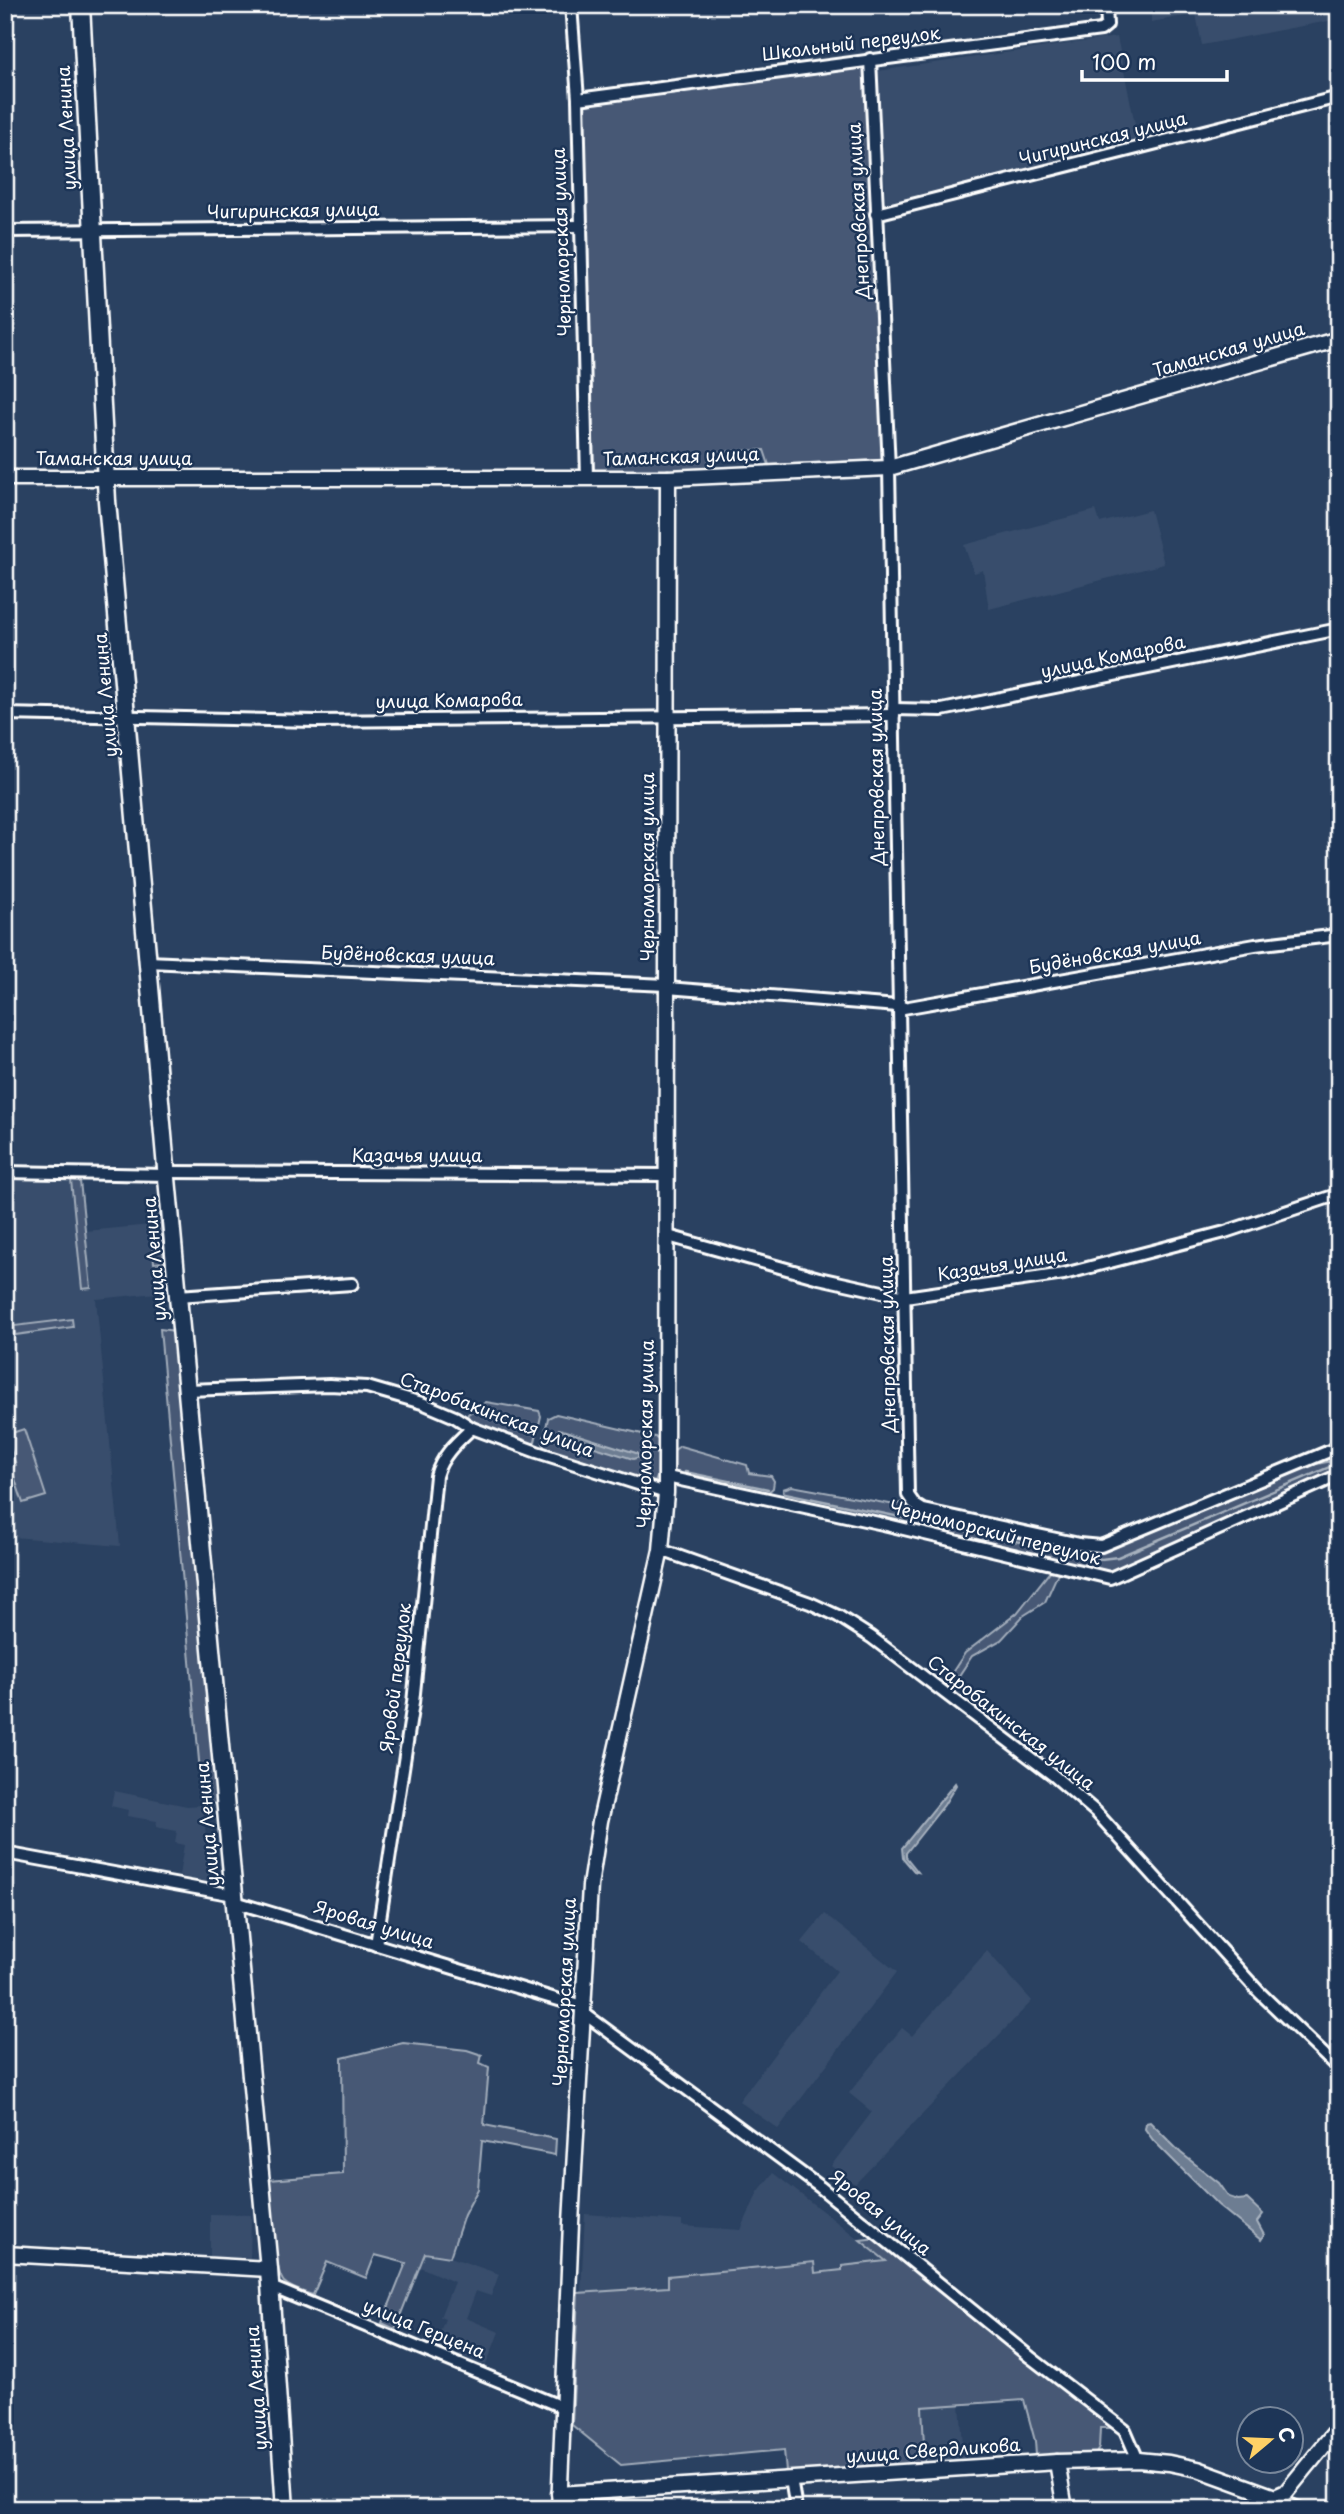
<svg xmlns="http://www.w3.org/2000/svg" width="1344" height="2514" font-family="'Playpen Sans',sans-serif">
<rect width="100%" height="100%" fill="#2a4161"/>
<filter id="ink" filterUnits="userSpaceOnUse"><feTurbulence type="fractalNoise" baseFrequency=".0143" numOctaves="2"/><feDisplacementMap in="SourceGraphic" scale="14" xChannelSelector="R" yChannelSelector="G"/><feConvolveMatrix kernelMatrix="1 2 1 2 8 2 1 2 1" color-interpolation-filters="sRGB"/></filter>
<g filter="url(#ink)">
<g fill="#394e6c">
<path d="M1151,5h188v14l-137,26 -6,-31 -45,8z"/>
<path d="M1117,37l21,102 -252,64 -8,-132z"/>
<path d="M1096,510l4,13 50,-13 14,54 -175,45 -6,-39 -9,3 -10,-28z"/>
<path d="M5,1180l75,1 6,50 65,-6 6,68 -61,6 24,247 -106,-9 -9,-78z"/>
<path d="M114,1791l73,15 16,-1 7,77 -31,-6 5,-31 -9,-2 2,-12 -21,-4 1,-6 -30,-5 1,-6 -17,-4z"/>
<path d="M825,1914l72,58 -119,157 -39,-28 98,-130 -35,-29z"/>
<path d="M987,1951l45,50 -177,183 -24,-18 41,-54 -23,-19 53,-65 10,8z"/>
<path d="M773,2173l114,88 -44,5v4l-28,3 -2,-10 -144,13v10l-88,7 4,-79 97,7v5l59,4 17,-38z"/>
<path d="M210,2214l41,1 -1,43 -40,-1z"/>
<path d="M425,2253l25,4 49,17 -8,22 -15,-5 -10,27 33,14 -13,33 -51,-20 10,-26 -5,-2 14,-35 -34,-15z"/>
<path d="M960,2404l4,56 -39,3 -4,-56z"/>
</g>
<g fill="#465975" stroke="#a2acba" stroke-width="2">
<path d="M867,64l18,396 -116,5 -5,-15 -53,2 -4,18 -113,3 -12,-370z"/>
<path d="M71,1180l9,1 11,107 -9,1z"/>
<path d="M159,1202l5,60 -10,1 -5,-60z"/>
<path d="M72,1319l1,8 -58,8 -1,-9z"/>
<path d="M160,1329l15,2 42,472 -14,2z"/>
<path d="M486,1402l53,9 2,5 -6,26 -3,2 -61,-23 -4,-4 1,-3z"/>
<path d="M556,1414l99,23 3,3 -1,37 -2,5h-4l-106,-31 -2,-9 5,-24z"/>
<path d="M24,1429l22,67 -23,7 -12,-36 5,-2 -10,-30z"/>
<path d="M680,1446l67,19 2,8 22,3 3,5 -1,7 -7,6 -93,-19v-24z"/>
<path d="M1339,1454v17l-215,97 -16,4 -323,-73 -2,-10 9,-3 103,19 11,-4 188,48 202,-81 36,-7z"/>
<path d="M1052,1569l7,2 -14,31 -22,14 -22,24 -29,16 -20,30 -6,-4 19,-29 52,-40z"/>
<path d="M403,2043l64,7 15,5 -2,8 9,4 -5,58 72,14 -1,16 -73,-14 -4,48 -14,26 -14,42 -25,-4 -30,76 -13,-6 24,-60 -31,-8 -9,23 -39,-16 -14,33c-9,-3 -22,-6 -29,-13 -11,-12 -13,-83 -15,-102l74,-6 -1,-116z"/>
<path d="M877,2238l240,190h-17l-1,20 -4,7 -55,2 -4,-2 -1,-14 -11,-41 -102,7 3,56 -139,9 -2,-22 -163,15 -49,-40 6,-132 90,-6v-11l146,-14 1,11 27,-3v-4l44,-5 -26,-21z"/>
</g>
<g fill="#6d7d92" stroke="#a7b1be" stroke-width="2">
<path d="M559,1429l77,24 4,4 -7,2 -73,-23 -3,-2z"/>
<path d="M955,1783l1,2 -12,20 -38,48v4l12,15 -4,-1 -11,-13 -1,-10z"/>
<path d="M1146,2123l4,-1 31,31 38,30 10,14 9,3 9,-1 16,15 -6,8 7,13 -3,5 -43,-35 -65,-65 -8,-11z"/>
</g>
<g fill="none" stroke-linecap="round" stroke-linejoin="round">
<g stroke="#a7b1be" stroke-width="2.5">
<path d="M685,1472l83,17"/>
<path d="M785,1493l316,66 17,-2 221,-94"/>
</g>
<defs>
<g id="minor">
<path d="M571,5l7,94 9,380"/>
<path d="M870,59l19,409 19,1027 7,10 8,5 156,34 22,2 238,-99"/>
<path d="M578,99l523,-69 6,-5 -1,-20"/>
<path d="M876,214l463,-117"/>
<path d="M5,231l577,-5"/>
<path d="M893,709l49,1 397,-81"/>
<path d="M5,714l311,7 578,-6"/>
<path d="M148,962l519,23"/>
<path d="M667,988l231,18"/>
<path d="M898,1009l357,-64 84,-10"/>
<path d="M5,1172l162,3"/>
<path d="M166,1172l502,3"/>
<path d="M668,1236l151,42 86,19 159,-23 161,-42 114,-38"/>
<path d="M178,1296l174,-12"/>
<path d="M187,1390l142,-5 38,2 55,16 33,14 17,11 65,24 129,41"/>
<path d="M667,1477l216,47 227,54 229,-103"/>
<path d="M661,1550l149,53 28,13 33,21 182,138 43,37 163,180 80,77"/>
<path d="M5,1853l229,42"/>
<path d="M235,1902l347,105"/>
<path d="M376,1945l37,-242 23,-227c6,-21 21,-34 36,-48"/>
<path d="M582,2012l238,175 210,170 95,73 13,30"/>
<path d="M271,2287l291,120"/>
<path d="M791,2479l5,30"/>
<path d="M1271,2497l30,12"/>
</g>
<g id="tertiary">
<path d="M5,478h663l221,-10 450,-129"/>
<path d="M5,2254l264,15"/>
<path d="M1057,2462l8,47"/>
<path d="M559,2494l498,-32 81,-2 31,3 29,6 77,28 11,-5 53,-65"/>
<path d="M559,2509l12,-286 19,-337 10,-65 61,-271 5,-57 2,-1015"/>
</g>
<path id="secondary" d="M81,5l26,496 58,656 104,1112 16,240"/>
</defs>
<use href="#minor" stroke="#fff" stroke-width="16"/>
<use href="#tertiary" stroke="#fff" stroke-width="19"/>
<use href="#secondary" stroke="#fff" stroke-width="21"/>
<use href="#minor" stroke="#1d3557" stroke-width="10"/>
<use href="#tertiary" stroke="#1d3557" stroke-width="14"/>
<use href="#secondary" stroke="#1d3557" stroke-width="16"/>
</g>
</g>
<g text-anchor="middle" stroke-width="5" stroke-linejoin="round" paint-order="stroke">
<g font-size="18" fill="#fff" stroke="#1d3557">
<text transform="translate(851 44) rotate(-7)" y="6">Школьный переулок</text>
<text transform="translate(67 128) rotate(-93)" y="6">улица Ленина</text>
<text transform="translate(1103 139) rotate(-14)" y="6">Чигиринская улица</text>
<text transform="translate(293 211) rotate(-1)" y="6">Чигиринская улица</text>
<text transform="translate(859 211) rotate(-93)" y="6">Днепровская улица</text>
<text transform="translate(562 242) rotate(-92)" y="6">Черноморская улица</text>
<text transform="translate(1229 350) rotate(-16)" y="6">Таманская улица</text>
<text transform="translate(681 457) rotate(-2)" y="6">Таманская улица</text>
<text x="114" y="465">Таманская улица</text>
<text transform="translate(1113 657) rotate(-12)" y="6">улица Комарова</text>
<text transform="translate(106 695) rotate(-95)" y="6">улица Ленина</text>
<text transform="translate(449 701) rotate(-1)" y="6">улица Комарова</text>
<text transform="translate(877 777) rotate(-91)" y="6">Днепровская улица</text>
<text transform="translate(648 867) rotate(-90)" y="6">Черноморская улица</text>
<text transform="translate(1115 953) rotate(-10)" y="6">Будёновская улица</text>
<text transform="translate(408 956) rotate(2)" y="6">Будёновская улица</text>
<text x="417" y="1162">Казачья улица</text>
<text transform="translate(155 1259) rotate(-95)" y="6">улица Ленина</text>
<text transform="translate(1002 1265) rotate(-9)" y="6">Казачья улица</text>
<text transform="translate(888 1344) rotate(-91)" y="6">Днепровская улица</text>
<text transform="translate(497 1415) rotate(21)" y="6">Старобакинская улица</text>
<text transform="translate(646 1434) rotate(-89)" y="6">Черноморская улица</text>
<text transform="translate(995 1533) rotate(14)" y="6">Черноморский переулок</text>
<text transform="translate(396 1678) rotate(-83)" y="6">Яровой переулок</text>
<text transform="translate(1011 1723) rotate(38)" y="6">Старобакинская улица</text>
<text transform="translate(208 1824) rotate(-95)" y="6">улица Ленина</text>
<text transform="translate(374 1925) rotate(17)" y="6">Яровая улица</text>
<text transform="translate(565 1992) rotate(-87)" y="6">Черноморская улица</text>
<text transform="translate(880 2213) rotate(39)" y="6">Яровая улица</text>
<text transform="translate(424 2329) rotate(22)" y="6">улица Герцена</text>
<text transform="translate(257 2388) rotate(-94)" y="6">улица Ленина</text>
<text transform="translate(933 2451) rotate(-4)" y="6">улица Свердликова</text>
</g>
</g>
<rect width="1344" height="2514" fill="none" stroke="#1d3557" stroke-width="28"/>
<rect x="14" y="14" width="1316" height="2486" fill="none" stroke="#fff" stroke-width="2.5" filter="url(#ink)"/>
<g transform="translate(1270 2440) rotate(71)"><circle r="33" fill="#1d3557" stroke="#77869a" stroke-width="2"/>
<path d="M0-5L12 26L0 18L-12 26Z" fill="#ffd166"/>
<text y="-10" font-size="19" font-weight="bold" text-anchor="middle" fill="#ffffff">С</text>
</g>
<path d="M1082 70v10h145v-10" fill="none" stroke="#ffffff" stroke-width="3.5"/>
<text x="1092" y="70" font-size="21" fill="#ffffff" stroke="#1d3557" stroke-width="5" paint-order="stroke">100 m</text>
</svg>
